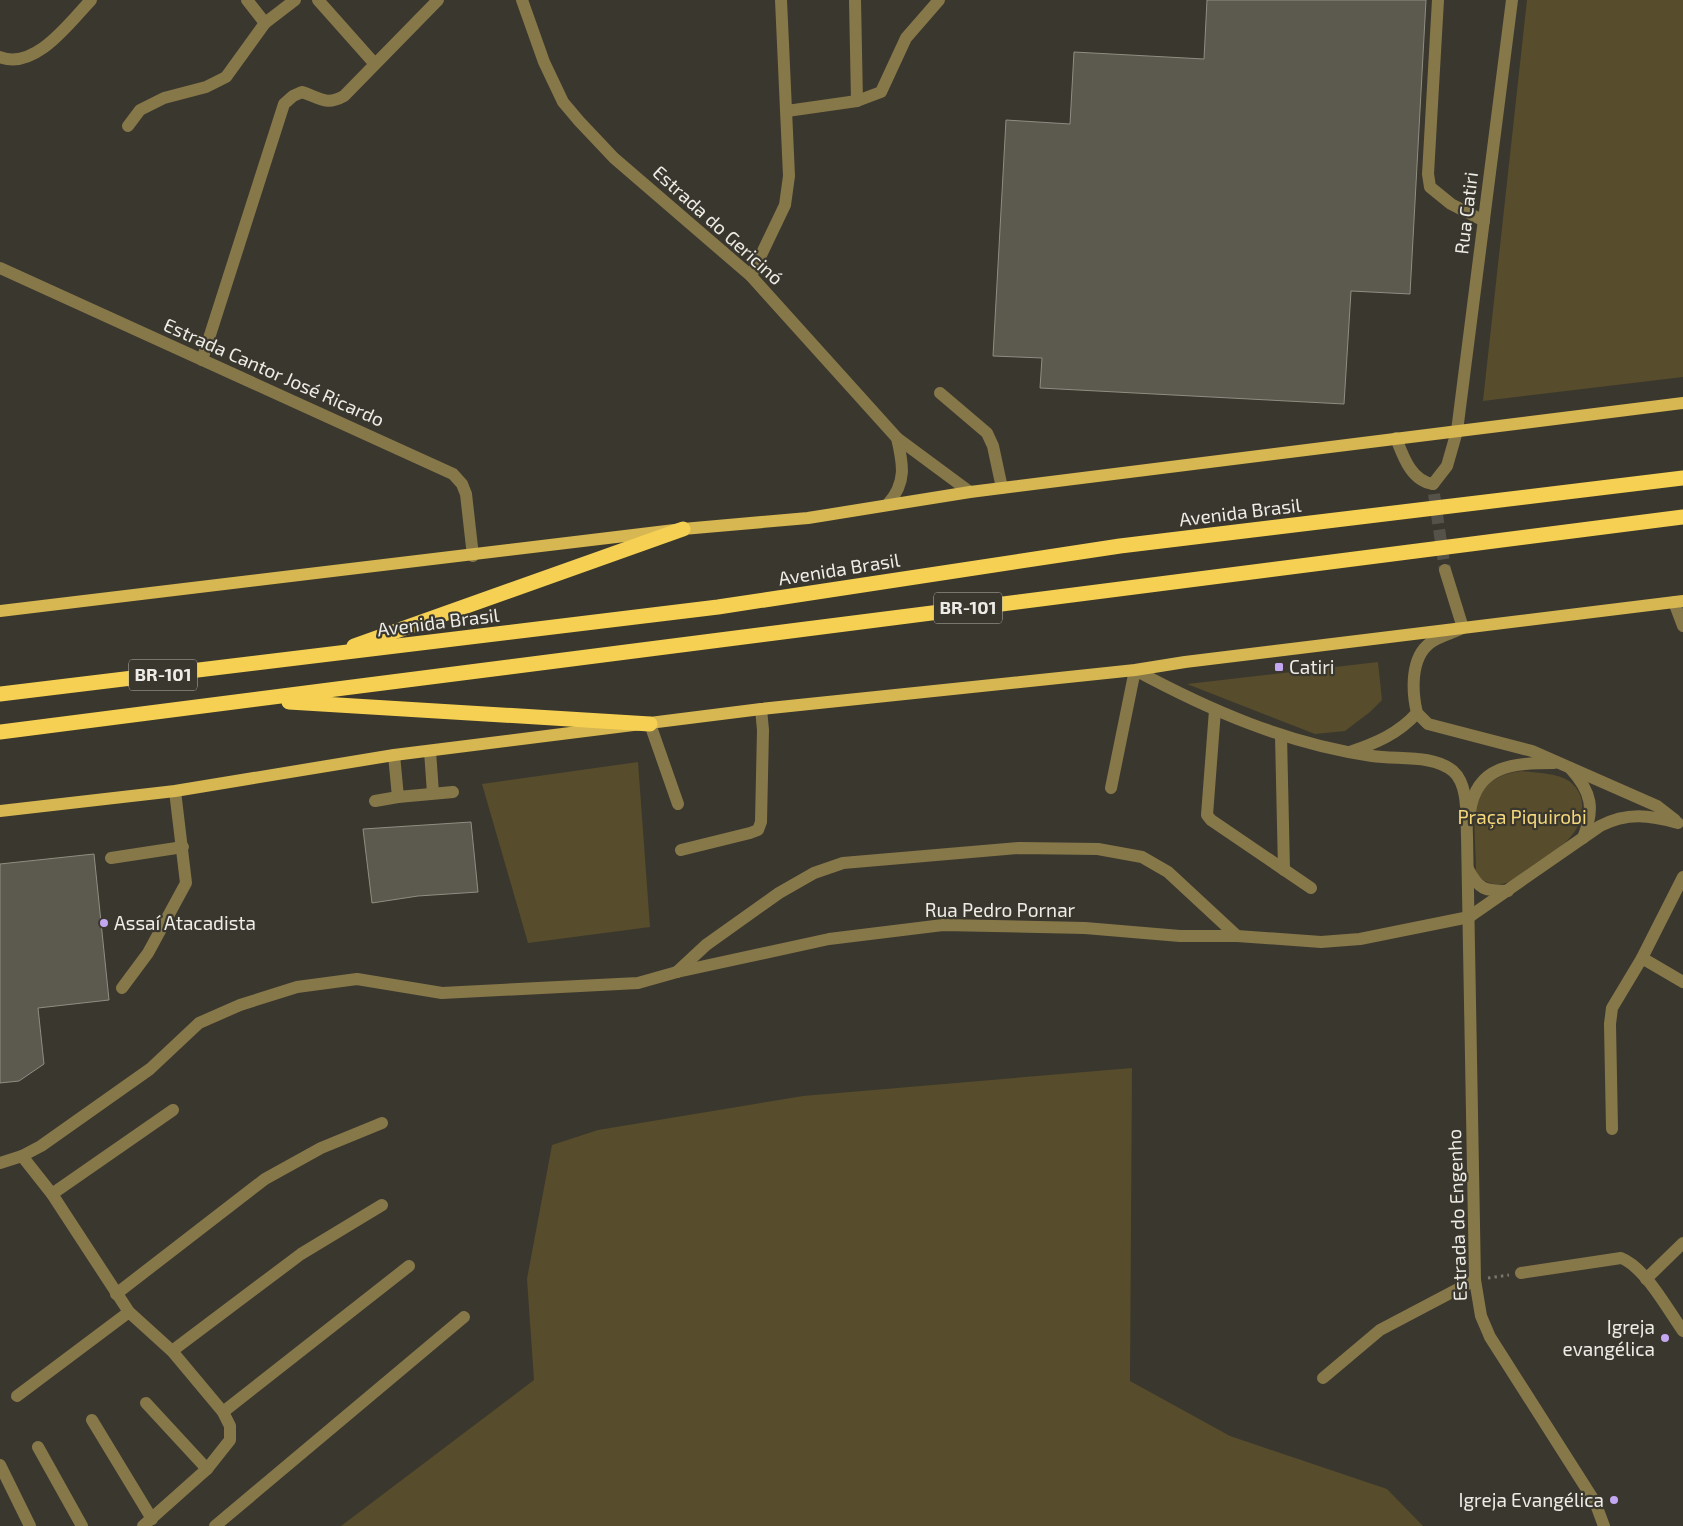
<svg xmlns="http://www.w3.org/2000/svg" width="1683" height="1526" font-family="'Exo 2',sans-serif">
<rect width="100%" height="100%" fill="#3a372e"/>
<g fill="#574c2b">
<path d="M1527,0h156v377l-200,24z"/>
<path d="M1378,662l4,38 -12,12 -25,19 -30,3 -128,-50z"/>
<path d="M638,762l12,165 -122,16 -46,-159z"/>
<path d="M1521,771c15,2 36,2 48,10 7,5 13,14 13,22 2,33 -25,46 -48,62 -10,7 -21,18 -33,19 -10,1 -21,-3 -25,-13 0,-46 -14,-92 45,-100z"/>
<path d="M1132,1068l-2,313 100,55 157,53 36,37h-1082l193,-146 -7,-101 25,-134 46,-15 205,-34z"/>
</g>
<g fill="#5c594f" stroke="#908d82">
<path d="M1207,0h219l-16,294 -59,-3 -7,113 -304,-16 2,-30 -49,-2 13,-236 64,4 4,-72 130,7z"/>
<path d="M471,822l7,70 -60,4 -46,7 -9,-74z"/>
<path d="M94,854l15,146 -71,8 6,56 -25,17 -19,2v-219z"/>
</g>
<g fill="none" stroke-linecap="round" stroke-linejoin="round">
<path stroke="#55524a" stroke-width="12" stroke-dasharray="12 6" stroke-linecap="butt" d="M1434,494l11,76"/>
<path stroke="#78756d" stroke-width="3" stroke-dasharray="2.5 4" stroke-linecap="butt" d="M1488,1278l21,-3"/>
<g stroke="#87784a" stroke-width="12">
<path d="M247,0l18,23 30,-23"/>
<path d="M318,0l56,63"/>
<path d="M522,0l22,62 19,40 16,19 35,37 137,118 146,162 73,54"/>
<path d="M855,0l2,101"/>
<path d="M1438,0l-10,174 2,13 21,17 33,17"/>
<path d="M0,57c35,14 70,-35 91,-57"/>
<path d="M787,111l70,-10 24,-9 25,-54 33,-38"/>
<path d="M128,126l12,-16 24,-12 42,-11 20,-10 39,-54"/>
<path d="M0,268l453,206 9,10 4,10 7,62"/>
<path d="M751,276l34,-71 4,-29 -8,-176"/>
<path d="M202,360l82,-256 9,-8 9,-4c18,6 24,14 42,4l94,-96"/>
<path d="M940,393l47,40 6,13 9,42"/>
<path d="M1396,438c7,18 15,43 37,46"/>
<path d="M1433,484l14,-18 10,-35 55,-431"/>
<path d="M888,504c19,-22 15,-40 9,-66"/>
<path d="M1445,570l18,58c-10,5 -24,8 -33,15 -20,15 -18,49 -13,70l11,11 104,27 125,55 18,14"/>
<path d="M1674,602l9,24"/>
<path d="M1215,710l-8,105 4,5 100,68"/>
<path d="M650,724l28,80"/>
<path d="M1281,735l3,135"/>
<path d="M430,751l3,42"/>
<path d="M1350,752c26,-9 48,-18 67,-39"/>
<path d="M1570,768c22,24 25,41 13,70"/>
<path d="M1111,788l24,-118c74,40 152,74 237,86 26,4 60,-2 81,15 16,14 13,46 14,65l8,444 6,36 9,21 105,165 9,24"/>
<path d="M398,797l55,-5"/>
<path d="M375,801l23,-4 -4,-42"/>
<path d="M1470,812c6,-47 44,-49 84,-49"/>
<path d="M681,850l69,-17 8,-3 3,-8 2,-92 -2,-21"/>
<path d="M111,858l72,-11"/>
<path d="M1468,869c11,21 17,22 40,22"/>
<path d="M1642,958l41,24"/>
<path d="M677,972l29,-27 73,-52 35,-20 29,-10 176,-15 79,1 44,8 26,15 69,64"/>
<path d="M122,988l26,-35 38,-70 -11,-92"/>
<path d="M1612,1129l-2,-105 2,-16 30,-50 41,-81"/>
<path d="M22,1156l30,38 77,118 43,39 51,61 7,14v14l-23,29 -64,57"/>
<path d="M0,1163l22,-7 19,-10 109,-77 49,-46 41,-18 57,-18 60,-8 85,14 196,-10 39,-11 152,-33 114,-14 142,3 95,8h57l84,6 39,-3 109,-22 131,-91c27,-14 50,-11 78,-3"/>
<path d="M52,1194l121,-84"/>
<path d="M1521,1273l100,-15c24,9 47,52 62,73"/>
<path d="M1646,1279l37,-36"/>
<path d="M116,1294l149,-115 56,-31 61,-25"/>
<path d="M172,1351l129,-97 81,-49"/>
<path d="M1323,1378l57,-48 95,-50"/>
<path d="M17,1396l112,-84"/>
<path d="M146,1403l61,66"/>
<path d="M223,1412l186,-146"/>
<path d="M92,1420l60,99"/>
<path d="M38,1447l44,79"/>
<path d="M0,1465l30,61"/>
<path d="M215,1526l249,-209"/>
</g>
<g stroke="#d6b752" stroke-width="12">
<path d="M0,611l683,-82 125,-11 162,-26 713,-89"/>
<path d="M0,811l175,-20 219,-36 367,-46 374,-39 50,-8 498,-61"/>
</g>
<g stroke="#f5d052" stroke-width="15">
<path d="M354,646l329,-117"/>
<path d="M0,694l718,-87 402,-61 563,-68"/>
<path d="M289,702l361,22"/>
<path d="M0,732l1683,-215"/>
</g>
</g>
<g fill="#c4a7f1" stroke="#3a372e" stroke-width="2">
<rect x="1274" y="662" width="10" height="10" rx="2.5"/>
<circle cx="104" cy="923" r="5"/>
<circle cx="1665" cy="1338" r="5"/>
<circle cx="1614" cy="1500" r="5"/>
</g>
<g text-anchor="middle" stroke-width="4.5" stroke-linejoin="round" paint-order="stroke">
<g fill="#3a372e" stroke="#b8b6af" stroke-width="1">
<rect x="934" y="592.5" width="68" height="31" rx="4"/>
<rect x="129" y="659.5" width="68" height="31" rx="4"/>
</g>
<g font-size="18" font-weight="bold" fill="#eeece6">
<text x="968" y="614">BR-101</text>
<text x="163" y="681">BR-101</text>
</g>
<g font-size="19" fill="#eeece6" stroke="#3a372e">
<text transform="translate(1466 213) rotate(-83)" y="7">Rua Catiri</text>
<text transform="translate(718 225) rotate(42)" y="7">Estrada do Gericinó</text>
<text transform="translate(274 372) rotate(24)" y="7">Estrada Cantor José Ricardo</text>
<text transform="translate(1240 512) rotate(-7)" y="7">Avenida Brasil</text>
<text transform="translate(839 569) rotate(-9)" y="7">Avenida Brasil</text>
<text transform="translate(438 622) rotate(-7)" y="7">Avenida Brasil</text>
<text x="1000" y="917">Rua Pedro Pornar</text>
<text transform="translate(1457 1215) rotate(-92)" y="7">Estrada do Engenho</text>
</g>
<g font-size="19" fill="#eeece6" stroke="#3a372e" text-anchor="start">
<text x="1289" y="674">Catiri</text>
<text x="114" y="930">Assaí Atacadista</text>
<text x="1655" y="1334" text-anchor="end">Igreja<tspan x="1655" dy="22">evangélica</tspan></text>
<text x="1604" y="1507" text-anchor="end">Igreja Evangélica</text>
</g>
<g font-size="19" fill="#f5d87c" stroke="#3a372e">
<text x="1522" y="824">Praça Piquirobi</text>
</g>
</g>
</svg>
